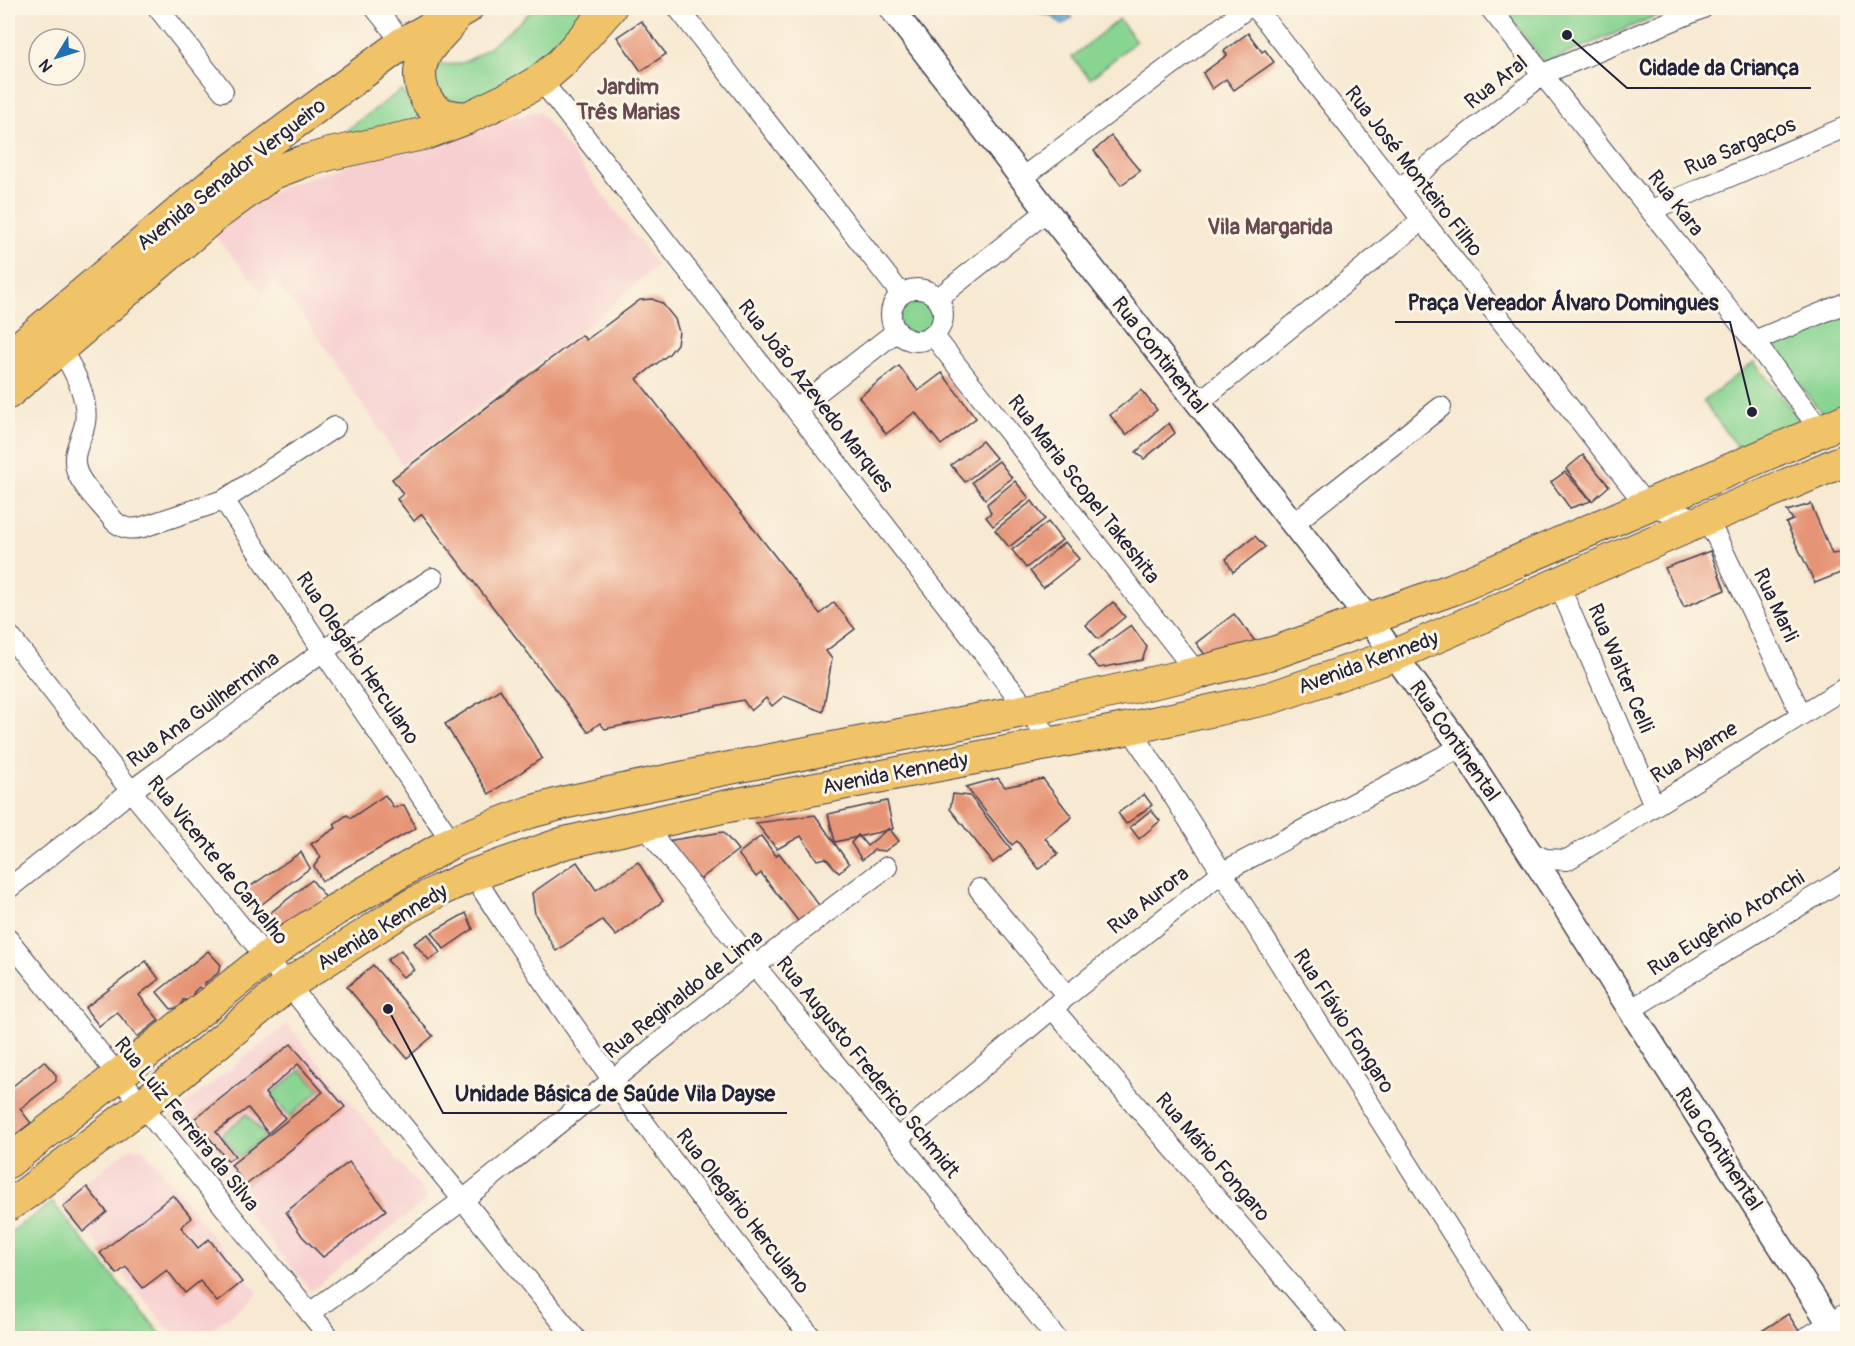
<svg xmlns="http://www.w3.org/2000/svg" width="1855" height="1346" font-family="Pangolin,sans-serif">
<rect width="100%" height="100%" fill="#fcf5e5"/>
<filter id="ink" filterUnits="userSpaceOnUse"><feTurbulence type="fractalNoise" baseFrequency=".0167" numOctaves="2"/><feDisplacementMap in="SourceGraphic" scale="12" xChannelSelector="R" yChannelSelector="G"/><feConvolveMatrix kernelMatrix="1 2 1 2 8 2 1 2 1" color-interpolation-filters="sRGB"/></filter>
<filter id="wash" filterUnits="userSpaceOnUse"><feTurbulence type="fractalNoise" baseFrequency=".008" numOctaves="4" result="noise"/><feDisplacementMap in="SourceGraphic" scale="24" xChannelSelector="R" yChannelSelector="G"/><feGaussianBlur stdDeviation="1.35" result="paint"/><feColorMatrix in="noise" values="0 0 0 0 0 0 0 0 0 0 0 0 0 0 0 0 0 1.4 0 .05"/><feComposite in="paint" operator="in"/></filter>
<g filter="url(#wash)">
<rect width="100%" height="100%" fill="#f7e9d2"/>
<g fill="#f7cfd0">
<path d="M539,111l118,154 -64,57 -191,143 -94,-143 -33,-41 -13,11 -50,-60 71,-46 121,-39z"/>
<path d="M287,1024l139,171 -2,7 -113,89 -141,-174z"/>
<path d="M142,1147l116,146 -57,45h-25l-114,-138 67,-51z"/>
</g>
<g fill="#88d491" stroke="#557b66" stroke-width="1.5">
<path d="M534,8h52c-25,33 -54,59 -90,80 -18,10 -41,24 -58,2 -5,-8 -4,-18 1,-26 6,0 13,1 19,0 20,-4 62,-41 76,-56z"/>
<path d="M1502,8h173l-130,55z"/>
<path d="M1119,19l17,22 -46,38 -18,-22z"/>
<path d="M401,90l24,35 -104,24z"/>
<circle cx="917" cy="314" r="20"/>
<path d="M1847,311v96l-22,10 -56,-72z"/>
<path d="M1754,362l48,61 -62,28 -37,-50z"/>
<path d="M301,1070l19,20 -31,27 -18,-23z"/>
<path d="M247,1114l18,22 -26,21 -18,-22z"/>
<path d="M53,1202l7,10 104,126h-156v-104z"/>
</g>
<path fill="#5faad8" stroke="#40668a" stroke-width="1.5" d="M1036,8h28l8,10 -10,7 -10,-9 -14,-4z"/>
<g id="blocks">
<g fill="#e69476">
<path d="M641,21l25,33 -25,17 -24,-34z"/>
<path d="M1248,33l14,19 3,-2 9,12 -40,28 -8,-11 -14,10 -9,-16 24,-18 -3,-4z"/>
<path d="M1111,136l29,35 -19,14 -27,-34z"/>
<path d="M640,300l12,-1 10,4 13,16 4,13 -2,12 -8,10 -32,25 183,235 14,-12 21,27 -29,22 6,8 -9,53 -39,-16 -12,10 -6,-8 -15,13 -8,-11 -138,29 -5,-6 -12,9 -166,-218 -8,7 -17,-22 6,-5 -11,-15 190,-144 4,5z"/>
<path d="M899,366l19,25 24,-18 34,45 -35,27 -26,-33 -29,22 -27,-37z"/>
<path d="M1141,390l16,20 -31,25 -16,-20z"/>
<path d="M1169,423l6,10 -31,26 -8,-7z"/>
<path d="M982,441l14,17 -31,24 -14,-17z"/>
<path d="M1583,455l26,31 -17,15 -26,-32z"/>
<path d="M999,461l13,17 -27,21 -13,-17z"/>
<path d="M1565,472l26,29 -21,7 -19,-26z"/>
<path d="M1015,481l14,17 -36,28 -7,-9 5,-4 -4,-9z"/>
<path d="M1032,501l13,18 -36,28 -14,-17z"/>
<path d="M1811,504l21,50 13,-2 3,8v10l-33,13 -29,-60 7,-3 -6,-9z"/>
<path d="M1048,522l14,18 -36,28 -14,-18z"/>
<path d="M1255,536l10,11 -32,25 -7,-13z"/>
<path d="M1065,542l14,17 -36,29 -13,-17z"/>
<path d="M1710,551l15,39 -41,17 -19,-39z"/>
<path d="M1113,602l12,15 -27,22 -12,-14z"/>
<path d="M1234,614l24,31 -49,15 -13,-17z"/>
<path d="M1131,625l16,22 -5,13 -43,8 -11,-12z"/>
<path d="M500,689l42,69 -53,36 -44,-70z"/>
<path d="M998,778l7,9 38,-8 29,38 -27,21 13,16 -19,15 -22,-28 -5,4 -46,-58z"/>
<path d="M953,794l17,2 41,53 -18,14 -43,-54z"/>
<path d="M1144,794l8,11 -26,19 -8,-11z"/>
<path d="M385,795l9,13 10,-3 12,23 -94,53 -8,-15 7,-9 -10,-13 25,-16 -2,-4 13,-9 4,3z"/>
<path d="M887,801l6,28 -58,13 -7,-28z"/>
<path d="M1151,810l9,11 -21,18 -9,-12z"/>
<path d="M815,815l34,49 -10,9 -13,-15 -9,2 -16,-24 -24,13 -21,-26z"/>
<path d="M889,828l10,13 -14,10 -11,-1 -12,10 -11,-17 7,-8 9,11z"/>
<path d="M723,832l15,18 -40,31 -32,-40z"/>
<path d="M761,836l15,20 3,-3 40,52 -21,16 -37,-48 -5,4 -18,-23z"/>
<path d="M301,852l9,16 -56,42 -12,-18z"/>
<path d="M577,862l19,28 42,-28 25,39 -47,35 -14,-16 -46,31 -21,-37 -3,-21z"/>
<path d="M312,880l14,18 -54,39 -12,-16z"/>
<path d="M466,913l7,16 -29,20 -12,-17z"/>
<path d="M428,934l12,19 -11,7 -15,-17z"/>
<path d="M401,950l13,20 -11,7 -16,-17z"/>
<path d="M208,951l13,14 -3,8 -14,11 1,4 -3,2 -3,-3 -5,5 -3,8h-8l-2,7 -10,2 -14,-17z"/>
<path d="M146,961l13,18 -20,16 20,25 -22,17 -20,-25 -18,14 -14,-18z"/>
<path d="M373,965l60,71 -26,22 -60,-71z"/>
<path d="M291,1044l54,63 -99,78 -15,-20 92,-73 -25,-28 -33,29 20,25 -17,15 -20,-25 -32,24 19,24 -7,5 -34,-42z"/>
<path d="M44,1061l12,14v6l-36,28 11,14 -20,15 -3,-5v-43z"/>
<path d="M349,1162l37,48 -63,47 -21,-21 -16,-24z"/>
<path d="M87,1187l20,25 -24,20 -20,-25z"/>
<path d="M173,1195l19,23 -11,9 17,21 11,-9 33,43 -25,20 -17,-21 -15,12 -18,-23 -24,18 -17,-21 -9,7 -17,-21z"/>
<path d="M1788,1314l11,17 -11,7h-37z"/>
</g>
</g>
</g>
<g filter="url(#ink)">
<use href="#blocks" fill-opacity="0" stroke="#424052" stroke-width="1.5"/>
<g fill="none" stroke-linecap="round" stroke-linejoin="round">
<defs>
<g id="minor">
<path d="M158,8l65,83"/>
<path d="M375,8l28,35"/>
<path d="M678,8l223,286"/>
<path d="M1256,8l390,497 57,15 13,16 85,178"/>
<path d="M1490,8l264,333 67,90"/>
<path d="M541,80l512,663"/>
<path d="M1022,178l225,-170"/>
<path d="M1398,190l145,-116 160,-66"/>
<path d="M1651,210l197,-84"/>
<circle cx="917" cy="315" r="26"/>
<path d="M937,299l110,-88"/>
<path d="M933,335l264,338"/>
<path d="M1754,341l94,-39"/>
<path d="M60,348c13,20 29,50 25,75 -3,17 -15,31 -8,49 6,16 27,35 37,49 9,8 17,9 29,6l81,-27 111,-73"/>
<path d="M1198,403l224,-183"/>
<path d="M796,409l101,-78"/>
<path d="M224,500l99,151 129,191"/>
<path d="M1293,524l148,-117"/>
<path d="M1558,583l96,222"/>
<path d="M8,634l123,157 444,547"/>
<path d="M1130,728l389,610"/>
<path d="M644,825l111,141 142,173 159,199"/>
<path d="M1530,852l15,7 22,1 281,-174"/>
<path d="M473,875c103,162 218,315 339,463"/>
<path d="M8,889l123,-98 192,-140 110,-73"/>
<path d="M979,889l88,107"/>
<path d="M8,939l322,399"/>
<path d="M1052,1008l285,330"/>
<path d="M1630,1010l218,-134"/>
<path d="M897,1139l170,-143 154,-123 240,-126"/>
<path d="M310,1313l153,-113 292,-234 132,-99"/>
<path d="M1806,1338l42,-26"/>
</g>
<path id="tertiary" d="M891,8l156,203 322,409 92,127 97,149 281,442"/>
<g id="primary">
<path d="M451,23c-9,10 -21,21 -27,33 -9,20 -2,49 19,58 8,3 16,3 24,4"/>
<path d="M8,357l208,-176 187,-138 64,-35"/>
<path d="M8,393l205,-176 60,-44 29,-11 28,-8 97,-21 40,-15 44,-21 30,-17 20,-17 49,-55"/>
<path d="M8,1162l44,-34 237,-188 46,-30 117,-68 78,-30 37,-10 142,-30 319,-62 169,-37 79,-21 177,-63 395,-170"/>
<path d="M8,1205l20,-13 114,-87 146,-120 118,-77 34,-18 33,-15 91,-32 159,-36 407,-79 140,-30 125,-43 308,-135 145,-61"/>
</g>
</defs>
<use href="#minor" stroke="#424052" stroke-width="22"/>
<use href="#tertiary" stroke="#424052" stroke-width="27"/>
<use href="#primary" stroke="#424052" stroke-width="34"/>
<use href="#minor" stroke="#fff" stroke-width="20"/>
<use href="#tertiary" stroke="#fff" stroke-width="24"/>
<use href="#primary" stroke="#f0c369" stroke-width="32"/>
</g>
</g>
<g text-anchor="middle" stroke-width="6" stroke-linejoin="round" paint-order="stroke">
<g font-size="21" fill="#22223b" stroke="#fcf5e5">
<text transform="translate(1496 82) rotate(-38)" y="7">Rua Aral</text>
<text transform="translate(1740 146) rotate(-23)" y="7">Rua Sargaços</text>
<text transform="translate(1414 171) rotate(52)" y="7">Rua José Monteiro Filho</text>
<text transform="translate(231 174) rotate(-38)" y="7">Avenida Senador Vergueiro</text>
<text transform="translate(1676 203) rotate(52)" y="7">Rua Kara</text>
<text transform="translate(1160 355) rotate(52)" y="7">Rua Continental</text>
<text transform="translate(816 396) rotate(52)" y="7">Rua João Azevedo Marques</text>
<text transform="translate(1084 489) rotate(52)" y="7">Rua Maria Scopel Takeshita</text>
<text transform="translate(1776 605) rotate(65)" y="7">Rua Marli</text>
<text transform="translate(358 658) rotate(56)" y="7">Rua Olegário Herculano</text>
<text transform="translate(1368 662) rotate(-20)" y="7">Avenida Kennedy</text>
<text transform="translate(1621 668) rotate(67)" y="7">Rua Walter Celli</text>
<text transform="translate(203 709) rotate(-36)" y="7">Rua Ana Guilhermina</text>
<text transform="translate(1455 741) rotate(55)" y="7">Rua Continental</text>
<text transform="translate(1694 752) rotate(-32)" y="7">Rua Ayame</text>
<text transform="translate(895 773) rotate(-11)" y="7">Avenida Kennedy</text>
<text transform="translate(218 860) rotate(51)" y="7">Rua Vicente de Carvalho</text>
<text transform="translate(1148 900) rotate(-38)" y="7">Rua Aurora</text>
<text transform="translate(1726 923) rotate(-32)" y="7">Rua Eugênio Aronchi</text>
<text transform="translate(382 927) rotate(-31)" y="7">Avenida Kennedy</text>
<text transform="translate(683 994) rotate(-38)" y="7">Rua Reginaldo de Lima</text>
<text transform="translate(1344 1021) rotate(57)" y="7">Rua Flávio Fongaro</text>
<text transform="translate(868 1067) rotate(51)" y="7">Rua Augusto Frederico Schmidt</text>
<text transform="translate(187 1124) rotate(51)" y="7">Rua Luiz Ferreira da Silva</text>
<text transform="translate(1719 1149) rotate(57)" y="7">Rua Continental</text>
<text transform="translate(1213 1157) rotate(49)" y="7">Rua Mário Fongaro</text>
<text transform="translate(743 1211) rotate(52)" y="7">Rua Olegário Herculano</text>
</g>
<g font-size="22" font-weight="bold" fill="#674a50" stroke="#fcf5e5">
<text x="628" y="94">Jardim<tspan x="628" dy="25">Três Marias</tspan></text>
<text x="1270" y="234">Vila Margarida</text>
</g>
</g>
<path fill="none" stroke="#22223b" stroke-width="2" d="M1567 35L1627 88H1811M1752 412L1730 322H1395M388 1009L443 1113H787"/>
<g fill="#22223b" stroke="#fcf5e5" stroke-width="2">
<circle cx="1567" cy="35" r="6"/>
<circle cx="1752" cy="412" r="6"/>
<circle cx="388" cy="1009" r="6"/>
</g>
<g font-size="22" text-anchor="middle" font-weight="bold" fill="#22223b" stroke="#fcf5e5" stroke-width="6" stroke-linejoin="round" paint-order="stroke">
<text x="1719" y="75">Cidade da Criança</text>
<text x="1563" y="310">Praça Vereador Álvaro Domingues</text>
<text x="615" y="1101">Unidade Básica de Saúde Vila Dayse</text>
</g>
<rect width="1855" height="1346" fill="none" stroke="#fcf5e5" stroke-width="30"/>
<g transform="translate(57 57) rotate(232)"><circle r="28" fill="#fcf5e5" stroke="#a5a1a1" stroke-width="1.5"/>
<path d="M0-4.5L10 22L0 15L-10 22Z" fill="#1f6fb2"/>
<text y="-9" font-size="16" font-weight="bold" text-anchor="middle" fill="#22223b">N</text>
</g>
</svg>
